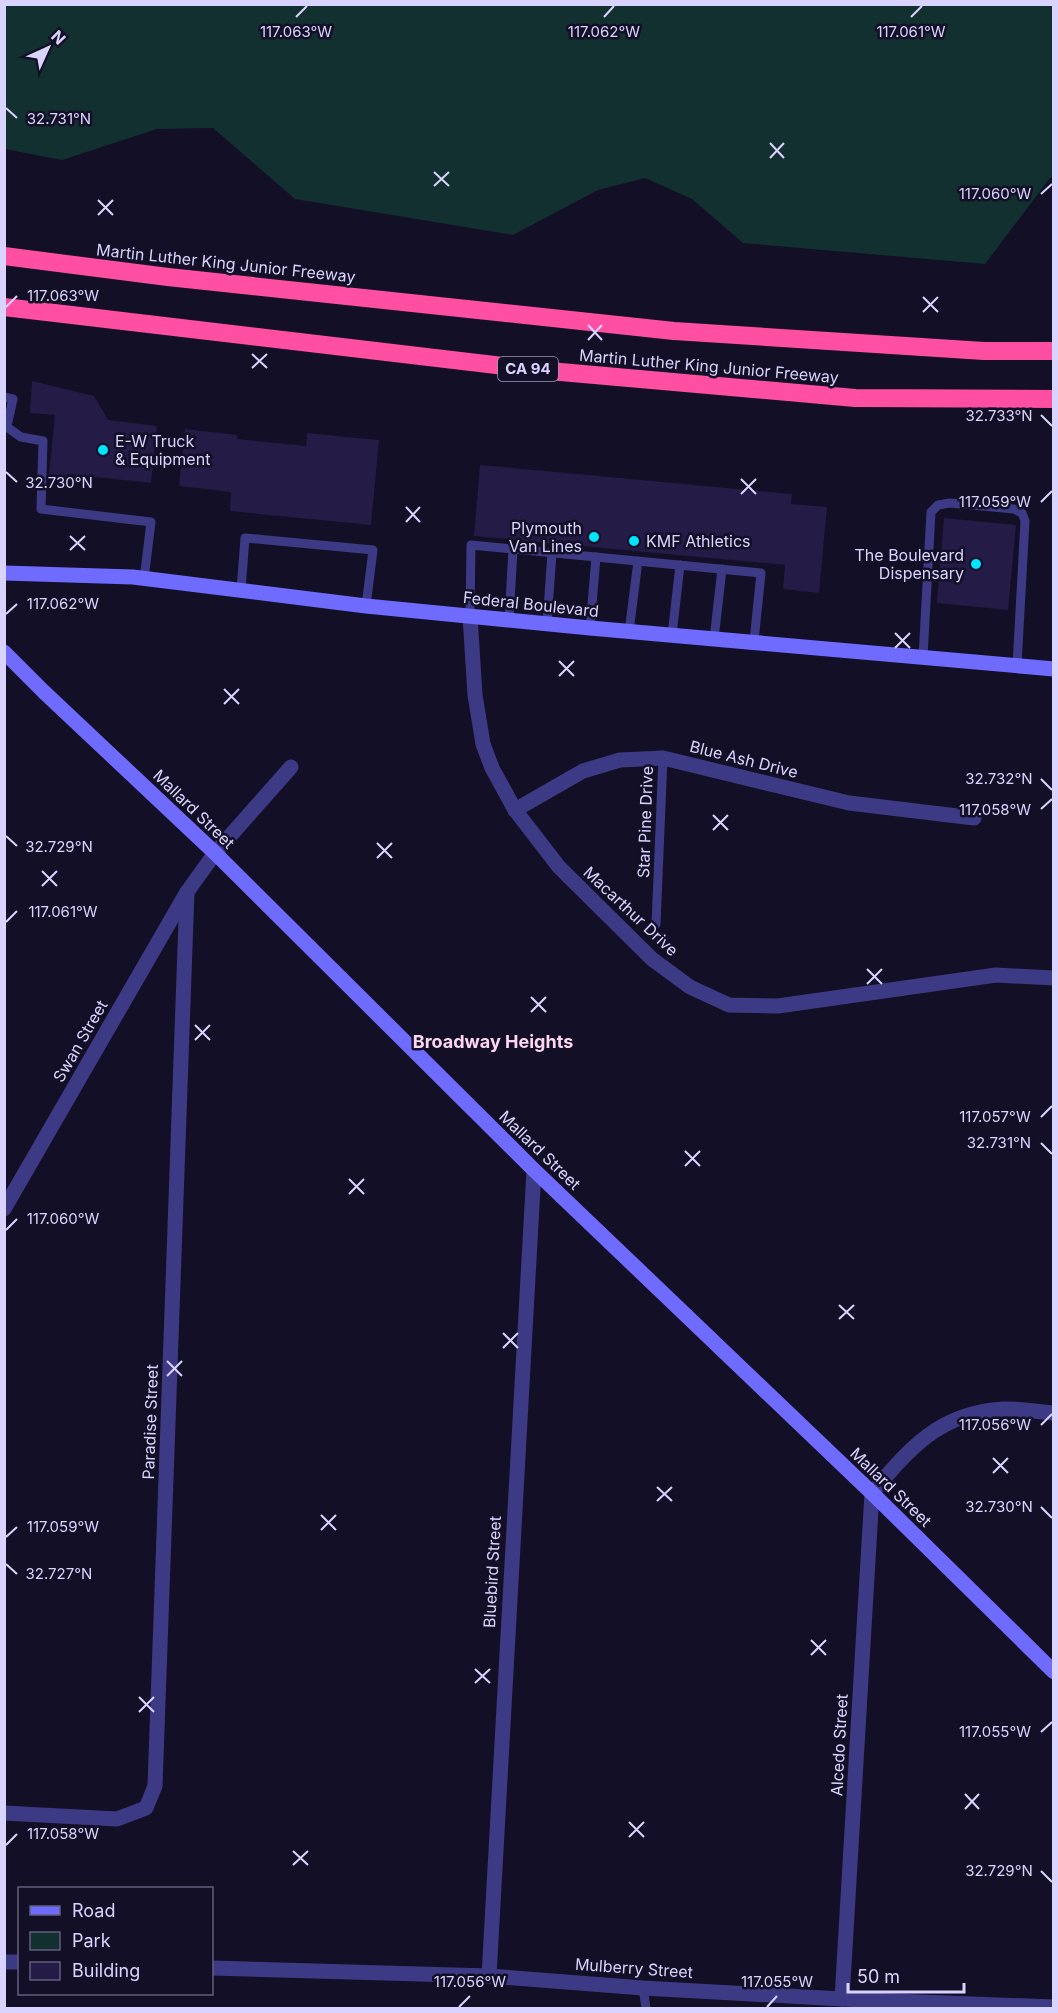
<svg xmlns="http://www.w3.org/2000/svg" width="1058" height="2013" font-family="Inter,sans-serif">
<rect width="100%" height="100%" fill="#130f26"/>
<path fill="#12302f" d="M4,5h1049v172l-3,1 -65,86 -242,-21 -51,-44 -47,-21 -47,12 -85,45 -218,-36 -82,-71 -56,1 -95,31 -57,-11z"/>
<g fill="#241b47">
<path d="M32,381l62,15 14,24 49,6 -6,57 -84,-9 -1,3 -17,-2 6,-60 -25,-2z"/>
<path d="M185,429l52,6v4l69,7 1,-13 72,7 -8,85 -141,-14 1,-19 -52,-6z"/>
<path d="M480,465l312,29 -1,10 36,3 -8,86 -36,-4 2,-24 -311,-29z"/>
<path d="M944,518l72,7 -8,85 -71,-7z"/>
</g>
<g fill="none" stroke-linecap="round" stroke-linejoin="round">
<g stroke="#3d3a85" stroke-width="9">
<path d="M4,397l9,2 -6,27"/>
<path d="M4,425l17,12 22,4 -2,68 110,13 -7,57"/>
<path d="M241,590l4,-52 128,12 -7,56"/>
<path d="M470,616l1,-71 290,28 -7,68"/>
<path d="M509,620l4,-71"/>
<path d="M547,623l5,-70"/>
<path d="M590,628l6,-71"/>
<path d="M629,632l9,-71"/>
<path d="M672,635l8,-70"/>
<path d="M714,639l8,-70"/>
<path d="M923,657l8,-145 7,-7 12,-2 64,6 8,4 3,8 -8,144"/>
<path d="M656,924l7,-166"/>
<path d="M643,1988l3,20"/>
</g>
<g stroke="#3d3a85" stroke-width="15">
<path d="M470,616l5,79 8,49 9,24 23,42 44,57 93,92 38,28 39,18 49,1 218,-31 58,3"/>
<path d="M515,810l68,-39 37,-11 43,-2 186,45 125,15"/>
<path d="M4,1209l183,-317 28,-39 76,-86"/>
<path d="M4,1813l113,6 29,-11 9,-22 32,-894"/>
<path d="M4,1962h16"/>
<path d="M212,1968l277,8 154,12 199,11 212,8"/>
<path d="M489,1976l45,-806"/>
<path d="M842,1999l30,-506c38,-45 67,-80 131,-84 16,-1 34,3 51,4"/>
</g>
<g stroke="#6f6bff" stroke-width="15">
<path d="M4,573l129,4 233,29 224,22 464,41"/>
<path d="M4,652l40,40 171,161 319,317 338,323 182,179"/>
</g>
<g stroke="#ff4fa3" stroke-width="18">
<path d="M4,256l164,21 506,54 310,20h70"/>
<path d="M4,307l534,63 317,28 199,1"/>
</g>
</g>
<path fill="none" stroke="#d9d4ff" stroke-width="2" d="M296,17l11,-11M604,17l10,-11M911,17l11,-11M6,108l11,10M770,143l14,15M770,158l14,-15M434,172l15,14M434,186l15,-14M1041,194l11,-10M98,200l15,15M98,215l15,-15M923,297l15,15M6,307l11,-11M923,312l15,-15M588,325l14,15M588,340l14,-15M252,354l15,14M252,368l15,-14M1041,415l11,11M6,472l11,10M741,479l15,15M741,494l15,-15M1041,502l11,-11M406,507l14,15M406,522l14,-15M70,536l15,14M70,550l15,-14M6,614l11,-10M895,633l15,15M895,648l15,-15M559,661l15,15M559,676l15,-15M224,689l15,15M224,704l15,-15M1041,779l11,11M1041,809l11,-10M713,815l15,15M713,830l15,-15M6,836l11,10M377,843l15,15M377,858l15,-15M42,871l15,15M42,886l15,-15M6,922l11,-11M867,969l15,15M867,984l15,-15M531,997l15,15M531,1012l15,-15M195,1025l15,15M195,1040l15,-15M1041,1117l11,-11M1041,1143l11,11M685,1151l15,15M685,1166l15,-15M349,1179l15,15M349,1194l15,-15M6,1230l11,-11M839,1305l15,14M839,1319l15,-14M503,1333l15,15M503,1348l15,-15M167,1361l15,15M167,1376l15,-15M1041,1425l11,-11M993,1458l15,15M993,1473l15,-15M657,1487l15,14M657,1501l15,-14M1041,1507l11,11M321,1515l15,15M321,1530l15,-15M6,1537l11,-10M6,1564l11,10M811,1640l15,15M811,1655l15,-15M475,1669l15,14M475,1683l15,-14M139,1697l15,15M139,1712l15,-15M1041,1732l11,-10M965,1794l14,15M965,1809l14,-15M629,1822l15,15M629,1837l15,-15M6,1845l11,-11M293,1851l15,14M293,1865l15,-14M1041,1871l11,11M459,2007l11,-11M767,2007l10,-11"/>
<g fill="#00e5ff" stroke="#130f26" stroke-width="2">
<circle cx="103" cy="450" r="6"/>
<circle cx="594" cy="537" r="6"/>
<circle cx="634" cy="541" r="6"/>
<circle cx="976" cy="564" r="6"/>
</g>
<g text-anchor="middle" stroke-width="5" stroke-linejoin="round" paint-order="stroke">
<rect fill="#130f26" stroke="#9e99be" stroke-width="1.5" x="498" y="357" width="60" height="24" rx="4.5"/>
<g font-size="15" font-weight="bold" fill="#d9d4ff">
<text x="528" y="374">CA 94</text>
</g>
<g font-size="16" fill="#d9d4ff" stroke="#130f26">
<text transform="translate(226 263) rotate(6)" y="6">Martin Luther King Junior Freeway</text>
<text transform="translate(709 366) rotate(5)" y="6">Martin Luther King Junior Freeway</text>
<text transform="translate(531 604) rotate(6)" y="6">Federal Boulevard</text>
<text transform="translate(744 759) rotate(14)" y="6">Blue Ash Drive</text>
<text transform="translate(194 809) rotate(44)" y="6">Mallard Street</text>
<text transform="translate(645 822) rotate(-88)" y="6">Star Pine Drive</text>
<text transform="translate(631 911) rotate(43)" y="6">Macarthur Drive</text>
<text transform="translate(80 1041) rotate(-60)" y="6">Swan Street</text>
<text transform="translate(540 1150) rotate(44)" y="6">Mallard Street</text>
<text transform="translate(150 1422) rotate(-88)" y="6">Paradise Street</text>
<text transform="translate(891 1487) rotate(44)" y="6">Mallard Street</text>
<text transform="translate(492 1572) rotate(-87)" y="6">Bluebird Street</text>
<text transform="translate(839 1745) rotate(-87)" y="6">Alcedo Street</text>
<text transform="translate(634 1968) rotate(4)" y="6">Mulberry Street</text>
</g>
<g font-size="16" fill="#d9d4ff" stroke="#130f26" text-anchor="start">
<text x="115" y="447">E-W Truck<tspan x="115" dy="18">&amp; Equipment</tspan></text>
<text x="582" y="534" text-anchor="end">Plymouth<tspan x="582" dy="18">Van Lines</tspan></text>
<text x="646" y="547">KMF Athletics</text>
<text x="964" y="561" text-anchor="end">The Boulevard<tspan x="964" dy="18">Dispensary</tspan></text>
</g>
<g font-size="18" font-weight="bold" fill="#ffd6f0" stroke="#130f26">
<text x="493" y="1048">Broadway Heights</text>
</g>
</g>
<g font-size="15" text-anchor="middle" fill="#d9d4ff" stroke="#130f26" stroke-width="5" stroke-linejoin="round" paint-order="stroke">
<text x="296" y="37">117.063°W</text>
<text x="604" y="37">117.062°W</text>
<text x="911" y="37">117.061°W</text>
<text x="59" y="124">32.731°N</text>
<text x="995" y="199">117.060°W</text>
<text x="63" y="301">117.063°W</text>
<text x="999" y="421">32.733°N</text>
<text x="59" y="488">32.730°N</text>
<text x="995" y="507">117.059°W</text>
<text x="63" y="609">117.062°W</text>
<text x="999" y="784">32.732°N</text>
<text x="995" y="815">117.058°W</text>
<text x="59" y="852">32.729°N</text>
<text x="63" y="917">117.061°W</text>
<text x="995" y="1122">117.057°W</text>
<text x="999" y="1148">32.731°N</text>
<text x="63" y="1224">117.060°W</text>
<text x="995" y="1430">117.056°W</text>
<text x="999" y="1512">32.730°N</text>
<text x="63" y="1532">117.059°W</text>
<text x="59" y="1579">32.727°N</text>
<text x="995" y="1737">117.055°W</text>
<text x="63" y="1839">117.058°W</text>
<text x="999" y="1876">32.729°N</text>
<text x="470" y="1987">117.056°W</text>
<text x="777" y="1987">117.055°W</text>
</g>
<rect width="1058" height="2013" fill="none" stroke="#d9d4ff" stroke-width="12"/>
<rect x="18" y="1887" width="195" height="108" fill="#130f26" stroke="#625e7d" stroke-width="1.5"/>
<rect x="30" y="1906" width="30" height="9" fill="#6f6bff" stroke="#625e7d" stroke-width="1.5"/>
<text x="72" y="1917" font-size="18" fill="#d9d4ff">Road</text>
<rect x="30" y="1932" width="30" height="18" fill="#12302f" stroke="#625e7d" stroke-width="1.5"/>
<text x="72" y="1947" font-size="18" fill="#d9d4ff">Park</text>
<rect x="30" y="1962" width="30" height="18" fill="#241b47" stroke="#625e7d" stroke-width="1.5"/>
<text x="72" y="1977" font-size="18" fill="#d9d4ff">Building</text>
<g transform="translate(48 48) rotate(45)" stroke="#130f26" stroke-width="4.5" paint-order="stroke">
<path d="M0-4.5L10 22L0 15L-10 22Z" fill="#d9d4ff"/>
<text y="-9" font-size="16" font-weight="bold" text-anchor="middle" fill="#d9d4ff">N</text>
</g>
<path d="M848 1983v9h116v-9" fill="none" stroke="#d9d4ff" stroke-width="3"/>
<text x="857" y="1983" font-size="18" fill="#d9d4ff" stroke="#130f26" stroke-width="4.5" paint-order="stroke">50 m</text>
</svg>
